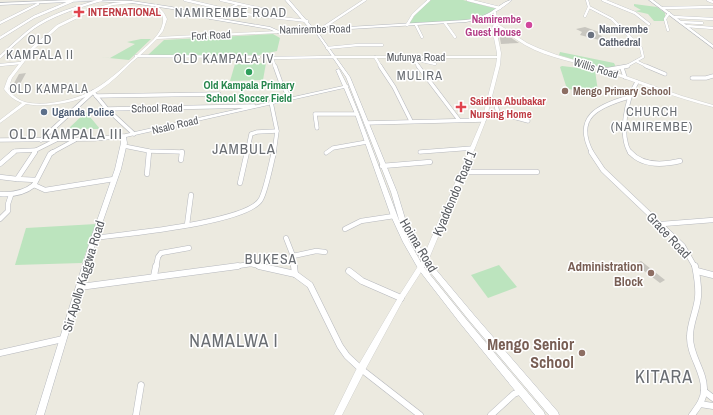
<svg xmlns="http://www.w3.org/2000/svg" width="713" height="415" font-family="'Archivo Narrow',sans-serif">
<rect width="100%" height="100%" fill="#eceae0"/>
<g fill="#bce4be">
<path d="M431,0h32l34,9c-26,15 -58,13 -88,15l8,-12z"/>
<path d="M634,4l23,3 8,6v8h-11l-6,-7 -13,-3 6,-1 -7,-4z"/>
<path d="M273,34l7,4 -3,13 -18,4h-111l16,-15z"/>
<path d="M141,39h10l-22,21 -30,-3 11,1 25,-14 -8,-2z"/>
<path d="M560,52l54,11 2,4c-19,2 -39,-7 -57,-12z"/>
<path d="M266,63l-3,17 -33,1 5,-17z"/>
<path d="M562,66l33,4 3,22 -31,-3 -7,-22z"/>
<path d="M86,112l14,17h-32z"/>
<path d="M96,224l-14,39 -67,2 11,-37z"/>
<path d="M499,265l18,22 -29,11 -17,-23z"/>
</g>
<g fill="#c8c6bf">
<path d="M585,27l14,5 -1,2 13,7v2l-31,-8 2,-3 -6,-3z"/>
<path d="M498,28l15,11 6,4 -18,1z"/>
<path d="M26,73l-6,11 -7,1 6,-11z"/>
<path d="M641,261l24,19 -5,3 -25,-19z"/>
</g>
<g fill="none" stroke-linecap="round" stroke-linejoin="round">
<defs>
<g id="minor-far3">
<path d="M185,0l61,14 61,7"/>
<path d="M221,0l41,9 5,3"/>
<path d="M468,0l32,8"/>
<path d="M603,0l32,13 14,11"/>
<path d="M708,0l5,2"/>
<path d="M589,7l23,12 29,29 2,9 -18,10"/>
<path d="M663,8l50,-1"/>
<path d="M585,16l4,-9 -2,-7"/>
<path d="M674,17l39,2"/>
<path d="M210,18l28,-14"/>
<path d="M680,22l22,1"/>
<path d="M0,23l38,-19"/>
<path d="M445,23l10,14"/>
<path d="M407,25l6,-10 16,-15"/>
<path d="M416,25l6,12"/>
<path d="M686,26l27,2"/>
<path d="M321,29l44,-29"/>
<path d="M668,30l-3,-11 4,-6"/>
<path d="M0,38l34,-21 38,-16"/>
<path d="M327,48l31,-3h24"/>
<path d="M136,56l123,1"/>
<path d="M0,57c11,-10 21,-20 33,-29 20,-14 45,-21 68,-28"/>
<path d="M375,57l6,10"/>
<path d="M412,57l7,10"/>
<path d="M414,59l21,5"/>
<path d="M636,61l12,6"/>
<path d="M0,65l21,-2"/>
<path d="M275,67l-3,-9 62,-1"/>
</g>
<g id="minor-far2">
<path d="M275,66l6,17 9,15"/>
<path d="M380,66l14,21 17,34"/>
<path d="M418,66l41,54"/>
<path d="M646,66l19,8"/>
<path d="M622,68l3,9"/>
<path d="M605,70l23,-4"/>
<path d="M692,78h14l7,-2"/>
<path d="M96,96l123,-2"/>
<path d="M490,98l5,3 3,12 30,8"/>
<path d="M271,102l6,29 -3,22"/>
<path d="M107,109l147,-3"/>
<path d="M366,123l118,-3"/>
<path d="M317,128l-2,-14h42"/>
<path d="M0,140l95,-1 28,-3"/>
<path d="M41,140l52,-48 14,17 27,25"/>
<path d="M124,146l25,5 33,1v1"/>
<path d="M420,152l53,-4"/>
<path d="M12,153l3,-2 21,-1"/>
<path d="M34,153l2,-3 20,-10"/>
<path d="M51,153l24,-13"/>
<path d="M149,153v-2"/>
<path d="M247,153l4,-19 6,-2 20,-1"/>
<path d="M326,153l7,-5 34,-6"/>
<path d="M592,153c-19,-36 6,-47 37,-56"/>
<path d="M630,153c-11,-18 -4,-53 7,-71"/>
</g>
<g id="minor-far1">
<path d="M35,152l-18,27 19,1"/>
<path d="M591,152l12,18 80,76 12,21"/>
<path d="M630,152c12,14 33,13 50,9"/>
<path d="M181,160l1,-8"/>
<path d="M0,164l14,-12"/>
<path d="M382,166l48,-4"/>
<path d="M463,172h74"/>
<path d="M147,174l2,-22"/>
<path d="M0,177l17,2"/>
<path d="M240,183l7,-31"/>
<path d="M34,185l11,5 69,-11"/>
<path d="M0,194c13,1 24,-1 34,-9l16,-31 3,-2"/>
<path d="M0,219l8,-8v-7l3,-9"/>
<path d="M662,224l51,-4"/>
<path d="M187,225l4,-30"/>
<path d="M345,229l16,-8 33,-5"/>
<path d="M94,238c29,-4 155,-15 167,-39 5,-9 10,-35 13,-47"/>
<path d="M286,238l7,18 1,11"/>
<path d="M293,256l23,-5 9,1"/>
<path d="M156,267l2,-10 3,-4 28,-5"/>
<path d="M231,267l20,-3 12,3"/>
</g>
<g id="minor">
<path d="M259,266l36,8 15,11 30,61 7,10 14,13 59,46"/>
<path d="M294,266l1,8"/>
<path d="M349,271l13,10 39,17"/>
<path d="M697,271l16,4"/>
<path d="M154,276l2,-10"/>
<path d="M80,287l158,-21"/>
<path d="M0,353l63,-14"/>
<path d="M704,391l9,7"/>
<path d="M700,404l13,2"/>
<path d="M136,415l5,-30"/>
<path d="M491,415l23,-21 7,-3"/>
<path d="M692,415c5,-7 12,-15 12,-25 1,-18 -15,-35 -14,-54 0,-13 7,-26 8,-39 1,-11 -1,-21 -3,-31"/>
</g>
<g id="tertiary">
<path d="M132,1l1,2 -20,2 -23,7 -31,15 -25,22 -22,29 -4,11c4,6 10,11 17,13 19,5 51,-2 68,-12 16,-9 31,-23 45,-36 9,-9 24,-19 25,-33 1,-6 -5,-12 -8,-16l1,-1 8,9 3,6 -4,12 -5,6 120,-6 2,1 -2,1 -121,6c-8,8 -16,16 -25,23 -10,10 -20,20 -32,28 -20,12 -52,18 -74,14l-26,19v-3l22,-17c-8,-3 -13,-7 -18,-14l4,-11 24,-31 25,-22 31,-15 25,-7z"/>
<path d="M495,11l1,1 2,12 29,19 11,5 19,7 49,14 76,27 31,9v2c-37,-9 -72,-23 -107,-35 -27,-10 -57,-13 -81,-27 -10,-6 -19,-13 -28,-19l-1,2 5,25 -1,12 -14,55 -11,28 -47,113 -25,39 -39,72 -22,43h-8l24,-49 41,-70 23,-36 60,-140 14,-55 1,-7h-163l-2,-1 2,-1h163v-3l-5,-25 2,-4v-6l-8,-2 1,-1 7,1v-4z"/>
</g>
<g id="secondary">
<path d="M69,0l63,1 40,6 38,10 60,10 9,4 31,-2 -25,-29h4l25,29 152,-9c8,-1 15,-3 23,-7 6,-3 16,-13 23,-13 -14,12 -28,19 -46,22l-149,9 33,46 47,115 10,33 20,34 47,56 84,97 1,3h-10l-81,-96 -45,-56 -20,-34 6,12 14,25 43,53 78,93 1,3h-10l-75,-92 -41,-53 -16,-28 -12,-26 -36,-102 -11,-26 -218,49 1,6 -6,26 -24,69 -53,177h-8l55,-177 24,-69 6,-26v-8l222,-49 -7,-16 3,-1 8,16 2,1 -1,1 11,27 41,109 -9,-31 -45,-115 -30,-44 -4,-2 -34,2 -9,-4 -59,-10 -38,-10 -40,-6 -42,-2 -90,4v-2z"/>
<path d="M649,0h4l60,45v3z"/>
</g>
</defs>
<use href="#minor-far3" stroke="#b6b8bd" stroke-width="3"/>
<use href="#minor-far2" stroke="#b6b8bd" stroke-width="4.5"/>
<use href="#minor-far1" stroke="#b6b8bd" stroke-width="5.5"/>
<use href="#minor" stroke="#b6b8bd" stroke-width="7"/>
<use href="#tertiary" stroke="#b6b8bd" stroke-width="0.5"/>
<use href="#secondary" stroke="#b6b9bf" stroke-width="1"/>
<use href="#minor-far3" stroke="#fff" stroke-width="2.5"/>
<use href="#minor-far2" stroke="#fff" stroke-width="3.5"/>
<use href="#minor-far1" stroke="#fff" stroke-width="4.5"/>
<use href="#minor" stroke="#fff" stroke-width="6"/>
<use href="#tertiary" fill="#fff" fill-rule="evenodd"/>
<use href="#secondary" fill="#fff" fill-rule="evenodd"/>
</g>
<g fill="#e0444e" stroke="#fff" stroke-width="1.5">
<path d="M77 6h4v4h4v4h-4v4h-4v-4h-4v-4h4z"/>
<path d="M459 101h4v4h4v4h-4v4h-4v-4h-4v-4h4z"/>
</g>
<circle fill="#d1479c" stroke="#fff" stroke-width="1.5" cx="529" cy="25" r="4"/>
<circle fill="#6b7280" stroke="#fff" stroke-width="1.5" cx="591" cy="35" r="4"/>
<circle fill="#2e9e5b" stroke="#fff" stroke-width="1.5" cx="249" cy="72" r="4"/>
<g fill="#8d6e63" stroke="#fff" stroke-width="1.5">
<circle cx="565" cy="91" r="4"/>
<circle cx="651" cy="273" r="4"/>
<circle cx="582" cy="353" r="4"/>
</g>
<circle fill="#5c6f8a" stroke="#fff" stroke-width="1.5" cx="44" cy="112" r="4"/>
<g text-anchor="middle" stroke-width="3" stroke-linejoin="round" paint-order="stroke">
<g font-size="11" font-weight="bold" fill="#be3a42" stroke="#fff" text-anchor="start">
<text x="88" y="16">INTERNATIONAL</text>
<text x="470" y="105">Saidina Abubakar<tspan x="470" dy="13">Nursing Home</tspan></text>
</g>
<g font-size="11" font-weight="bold" fill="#b23c85" stroke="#fff" text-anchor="end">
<text x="521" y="23">Namirembe<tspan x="521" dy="13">Guest House</tspan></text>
</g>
<g font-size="11" fill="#595c61" stroke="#fff">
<text transform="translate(315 29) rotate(-1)" y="4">Namirembe Road</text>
<text transform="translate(211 35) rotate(-3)" y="4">Fort Road</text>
<text x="416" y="61">Mufunya Road</text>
<text transform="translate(596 68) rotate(17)" y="4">Willis Road</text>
<text transform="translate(157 108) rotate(-1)" y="4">School Road</text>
<text transform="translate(175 125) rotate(-13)" y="4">Nsalo Road</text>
</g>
<g font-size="11" font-weight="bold" fill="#5b616d" stroke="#fff" text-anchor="start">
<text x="599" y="33">Namirembe<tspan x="599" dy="13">Cathedral</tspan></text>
</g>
<g font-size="11" font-weight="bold" fill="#27864d" stroke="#fff">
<text x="249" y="89">Old Kampala Primary<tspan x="249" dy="13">School Soccer Field</tspan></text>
</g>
<g font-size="11" font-weight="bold" fill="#785e54" stroke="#fff" text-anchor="start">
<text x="573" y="95">Mengo Primary School</text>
</g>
<g font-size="11" font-weight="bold" fill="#4e5e75" stroke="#fff" text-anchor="start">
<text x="52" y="116">Uganda Police</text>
</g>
<g font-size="12" letter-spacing="1" fill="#6a6e73" stroke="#fff">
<text x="49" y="93">OLD KAMPALA</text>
</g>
<g font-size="13" letter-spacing="1" fill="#6a6e73" stroke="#fff">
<text x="231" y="17">NAMIREMBE ROAD</text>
<text x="40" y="44">OLD<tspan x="40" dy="15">KAMPALA II</tspan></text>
<text x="224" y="63">OLD KAMPALA IV</text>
<text x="420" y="80">MULIRA</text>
<text x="652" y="116">CHURCH<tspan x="652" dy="15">(NAMIREMBE)</tspan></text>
</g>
<g font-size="13" fill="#595c61" stroke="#fff">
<text transform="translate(454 193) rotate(-67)" y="5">Kyaddondo Road 1</text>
<text transform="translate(669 235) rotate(47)" y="5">Grace Road</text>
<text transform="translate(419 245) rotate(59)" y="5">Hoima Road</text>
<text transform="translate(83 276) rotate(-73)" y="5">Sir Apollo Kaggwa Road</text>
</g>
<g font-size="13" font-weight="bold" fill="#785e54" stroke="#fff" text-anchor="end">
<text x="643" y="271">Administration<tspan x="643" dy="15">Block</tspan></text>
</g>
<g font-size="14" letter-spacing="1" fill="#6a6e73" stroke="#fff">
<text x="271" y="264">BUKESA</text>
</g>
<g font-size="15" letter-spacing="1" fill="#6a6e73" stroke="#fff">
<text x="66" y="139">OLD KAMPALA III</text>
<text x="244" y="154">JAMBULA</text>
</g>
<g font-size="16" font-weight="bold" fill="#785e54" stroke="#fff" text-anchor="end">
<text x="574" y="350">Mengo Senior<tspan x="574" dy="18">School</tspan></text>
</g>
<g font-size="18" letter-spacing="1" fill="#6a6e73" stroke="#fff">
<text x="234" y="347">NAMALWA I</text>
<text x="664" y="383">KITARA</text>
</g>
</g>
</svg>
